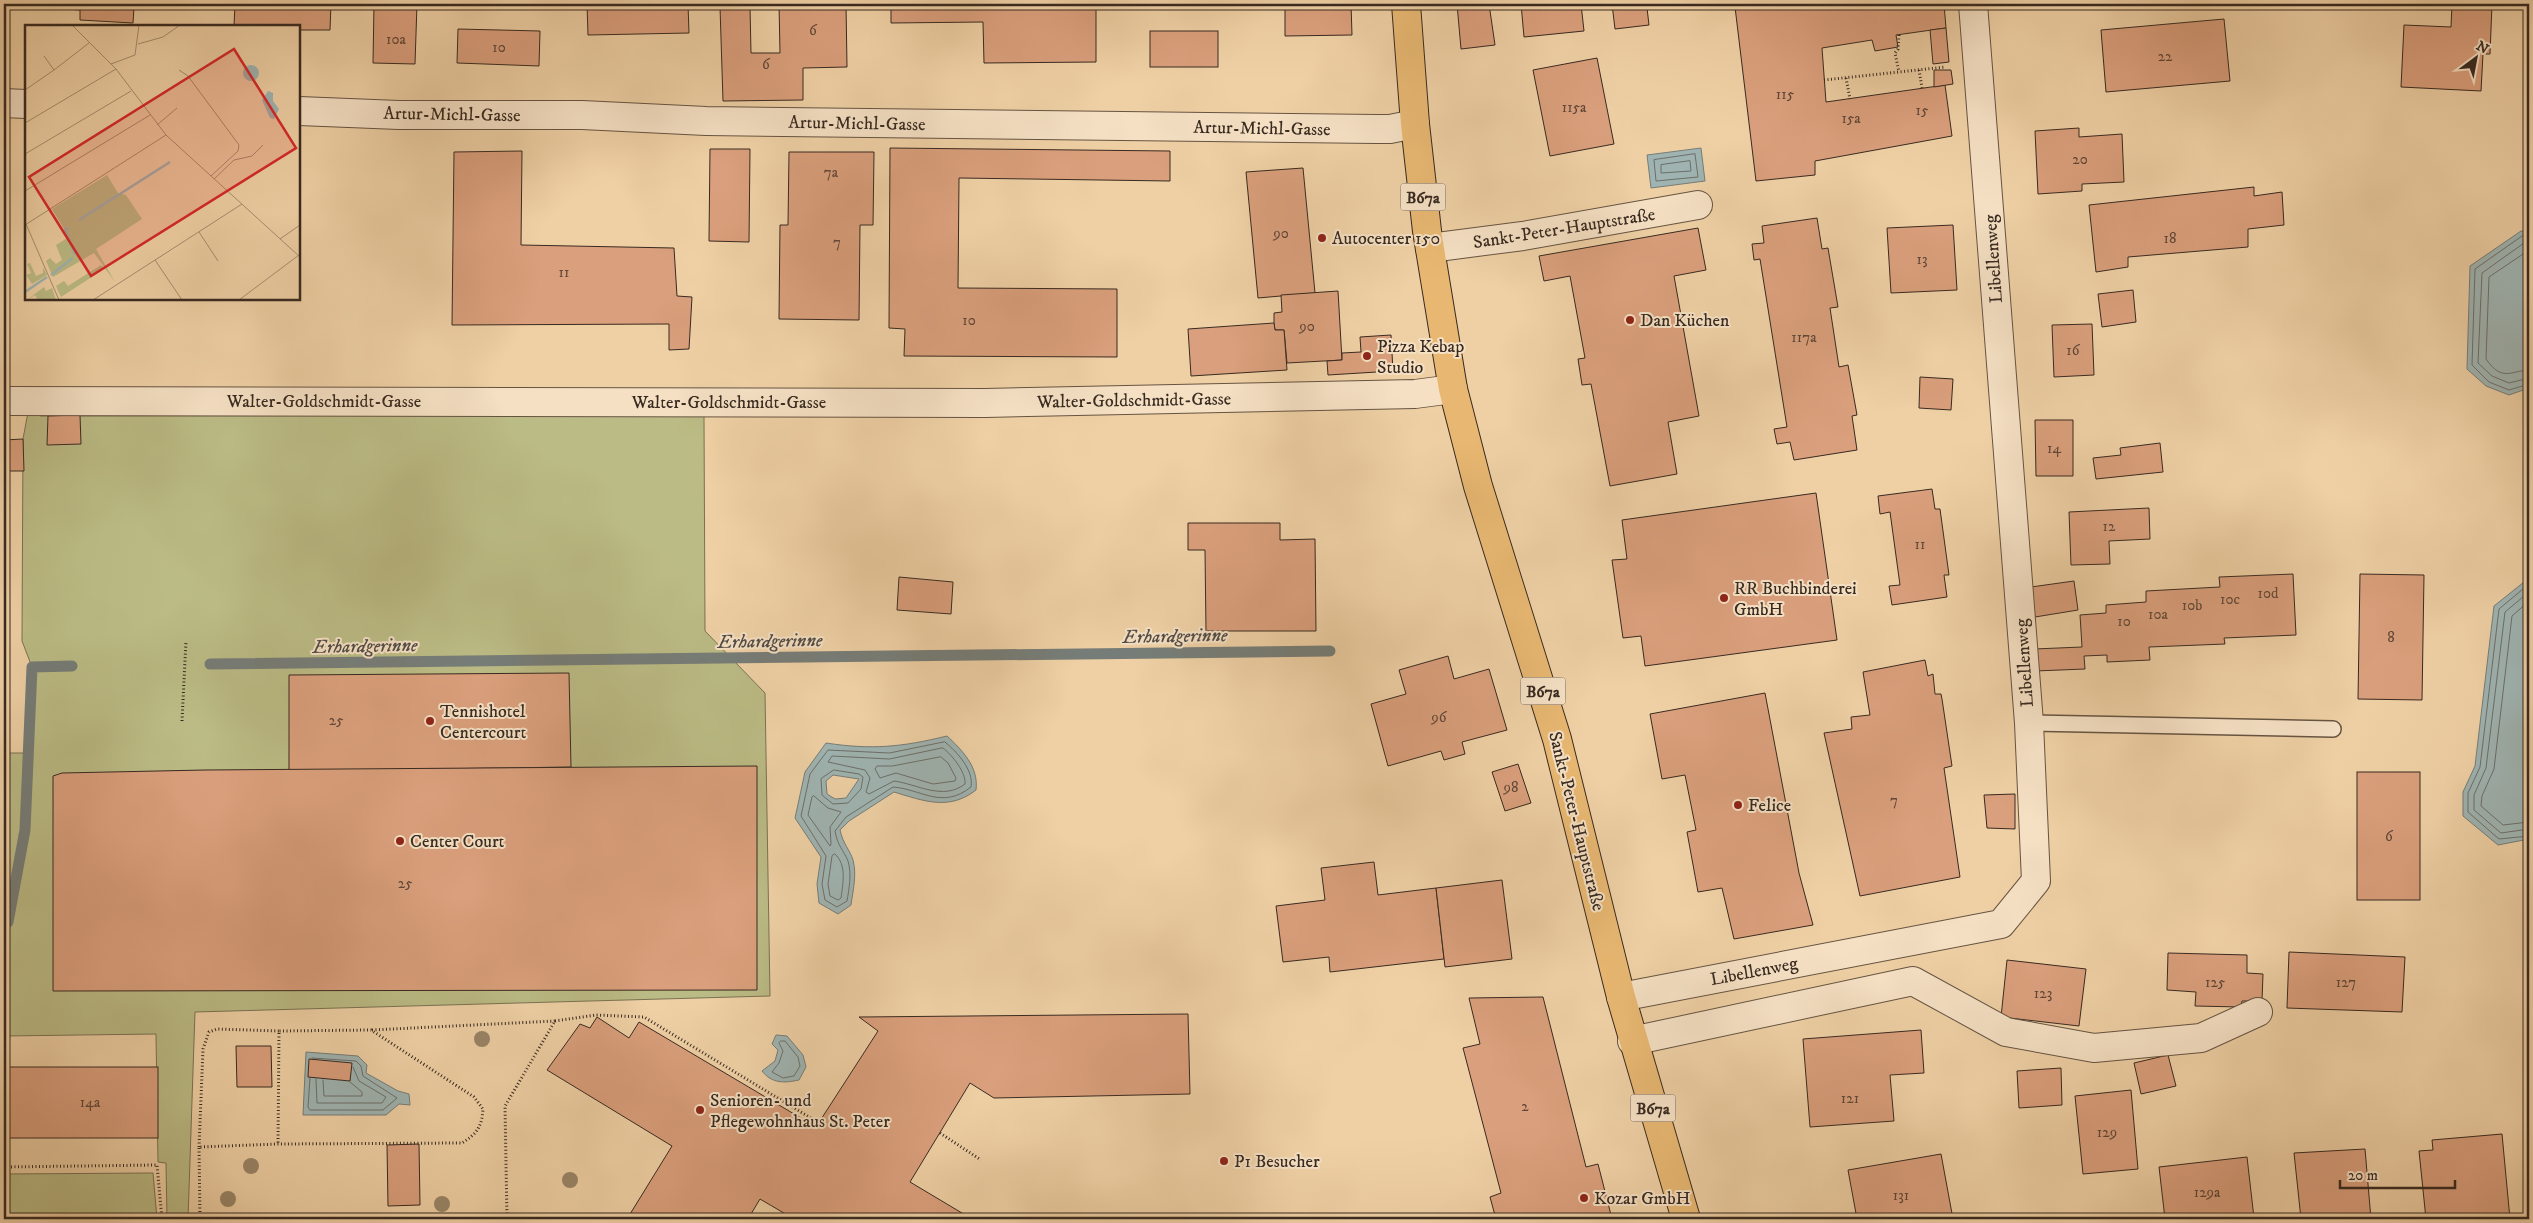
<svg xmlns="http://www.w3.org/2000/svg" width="2533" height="1223" font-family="'IM FELL DW Pica',serif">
<rect width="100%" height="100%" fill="#efd0a5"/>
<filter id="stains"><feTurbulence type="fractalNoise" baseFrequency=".004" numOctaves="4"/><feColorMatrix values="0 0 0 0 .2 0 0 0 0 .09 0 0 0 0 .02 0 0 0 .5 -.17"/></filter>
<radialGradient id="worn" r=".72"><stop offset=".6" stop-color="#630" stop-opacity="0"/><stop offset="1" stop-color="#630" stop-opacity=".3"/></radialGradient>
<g fill="#bbbb85" stroke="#7a7253">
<path d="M28,412l13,4 663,-1 1,216 60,62 5,303 -575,16 -7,207h-21l-1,-56 -8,-1 -2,-128 -152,2v-283h28v-86l-10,-26 1,-202z"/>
<path d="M153,1173l4,46h-153v-45z"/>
</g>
<g fill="#9fb4b2" stroke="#767d78" fill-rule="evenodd">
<path d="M1701,148l4,33 -54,7 -4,-33z"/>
<path d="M2521,231h8v157l-20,7 -23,-9 -19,-17 3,-103z"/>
<path d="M2529,578v261l-31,6 -35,-29v-24l12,-26 19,-160z"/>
<path d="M947,736c15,14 32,31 29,54 -27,21 -52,11 -82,2l-45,29 -9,9c3,14 10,20 13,30 4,15 0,30 -2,45l-13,9 -19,-11 -2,-19 4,-27 -26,-39 10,-46 21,-29c46,7 76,4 121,-7zM833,775l26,4 -13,19 -11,1 -8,-5 -1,-13z"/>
<path d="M776,1035l11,1 16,19 3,12 -7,13c-14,3 -27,4 -37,-9l13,-10 3,-11 -6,-6z"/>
<path d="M306,1052l52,4 9,9 -1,8 32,18 11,3 1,11 -11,-1 -13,11h-83z"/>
</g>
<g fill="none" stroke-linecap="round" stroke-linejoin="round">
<g stroke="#6c6f6a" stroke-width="1">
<path d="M1695,154l3,23 -42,4 -2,-21z"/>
<path d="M1690,161l1,10 -30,2v-8z"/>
<path d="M2529,236h-7l-47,33 -3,96 17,17 20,8 20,-6"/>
<path d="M2529,242l-5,1 -42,30 -4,90 14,13 17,7 20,-5"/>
<path d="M2529,250l-40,27 -3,82c16,23 24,12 43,11"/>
<path d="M2529,584l-30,25 -19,158 -12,26v19l31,27 30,-3"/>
<path d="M2529,592l-24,20 -19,156 -12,27v15l27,23 28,-4"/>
<path d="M2529,601l-17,15 -18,153 -12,27 -1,10 22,19 26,-3"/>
<path d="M945,742c12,10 29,28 26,45 -29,23 -50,2 -78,0l-47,30 -11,14c3,16 8,18 13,30 4,13 1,28 -1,40l-10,6 -12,-7 -3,-16 4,-28 -25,-40 9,-42 18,-24 61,3z"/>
<path d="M943,748c9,7 23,24 22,36 -22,17 -48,0 -71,-3l-25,13 -3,-2 4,-14 -5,-8 -37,-8 4,-6 57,3z"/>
<path d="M941,757l7,6 8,15 -1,3 -22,3 -37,-11 -16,5 -5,-9 2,-3h15z"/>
<path d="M834,770l25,4 4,3 -2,12 -13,14 -15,1 -11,-9 -1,-16z"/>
<path d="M814,796l14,12 13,4 -11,15 1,17 -1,2 -22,-31 4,-18z"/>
<path d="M835,854c12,11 8,29 6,44l-3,2 -8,-4 -2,-12 4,-28z"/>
<path d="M781,1041h4l13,16 2,9 -6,10 -11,2 -11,-6 7,-9 4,-12 -4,-8z"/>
<path d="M310,1078l-2,29 2,3h73l14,-12 -34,-22 -2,-10 -5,-5 -44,-3"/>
<path d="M316,1079l1,24h65l4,-6 -27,-16 -6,-14"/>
<path d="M323,1080l1,16h38v-4l-12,-10"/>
</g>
<g stroke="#767d78" stroke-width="11">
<path d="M210,664l1120,-13"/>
<path d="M4,925l4,-3 17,-92 7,-163 40,-1"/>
</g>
</g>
<g fill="#da9f7c" stroke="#382a21">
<path d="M53,4h98v3h-17l-1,16 -53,-3v-10l-27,-2z"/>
<path d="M235,4h96l-1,26h-31v-4h-65z"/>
<path d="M374,4h43l-2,60 -42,-1z"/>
<path d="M587,4h101l1,29 -101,2z"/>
<path d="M779,4h67l1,63 -44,1v32l-80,1 -3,-94h30l1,46h29z"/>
<path d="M891,4h205v58l-112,1 -1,-41 -92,1z"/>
<path d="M1285,4h66l1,31 -67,1z"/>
<path d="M1457,4h32l6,41 -34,4z"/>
<path d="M1521,4h60l3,27 -60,6z"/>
<path d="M1612,4h76l-41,4 2,17 -34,4z"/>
<path d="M1757,4h187l2,24 -50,7 2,12 -23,4 -3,-11 -50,8 4,54 119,-17 7,51 -137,25v14l-59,6 -21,-174z"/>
<path d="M2452,4h40l-2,50h-7l-2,37 -80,-4 3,-62 47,2z"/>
<path d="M2224,19l6,62 -124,11 -5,-62z"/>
<path d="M1946,28l3,34 -16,2 -3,-34z"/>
<path d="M458,29l82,2 -1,35 -82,-3z"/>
<rect x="1150" y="31" width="68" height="36"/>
<path d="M1597,58l17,86 -64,12 -17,-86z"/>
<path d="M1934,70h17l2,14 -19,3z"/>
<path d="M2079,128v9l43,-3 2,48 -42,2v7l-44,3 -3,-63z"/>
<path d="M890,148l280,3v30l-211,-3 -1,110 159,1v68l-213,-1 1,-27 -16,-1z"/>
<path d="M710,149h40l-1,93 -40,-1z"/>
<path d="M522,151l-1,94 153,3 3,48 15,1 -3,52 -20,1v-26l-217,1 2,-173z"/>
<path d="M789,152h85l-1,73h-13l-1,95 -80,-1 1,-94h8z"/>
<path d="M1303,168l12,125 -57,5 -12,-126z"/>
<path d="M2254,187v9l28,-4 2,33 -36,4v18l-120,10v10l-32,5 -7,-67z"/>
<path d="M1817,218l5,31 6,-1 10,59 -8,1 9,59 9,-2 9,50 -5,1 5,34 -63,10 -4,-18 -13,2 -3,-15 13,-2 -27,-168 -6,1 -2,-16 12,-1 -2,-17z"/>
<path d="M1953,225l4,65 -66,3 -4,-65z"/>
<path d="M1698,228l8,42 -32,6 25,140 -31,6 9,52 -67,12 -19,-102 -9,1 -4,-26 7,-1 -15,-82 -26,5 -5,-25z"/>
<path d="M2133,290l3,32 -34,5 -4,-33z"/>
<path d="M1338,291l4,69 -55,3 -3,-33h-9l-1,-7v-10l8,-1 -1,-17z"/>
<path d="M1274,323l1,7h9l3,40 -96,6 -3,-47z"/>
<path d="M2092,324l2,51 -40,2 -2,-52z"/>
<path d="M1391,335l2,36 -65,4 -1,-14 15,-1v-7l19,-1 -1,-15z"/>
<path d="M1920,377l33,2 -2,31 -32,-2z"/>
<path d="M80,415l1,29 -34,1 1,-29z"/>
<path d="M2035,420h38v56h-37z"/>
<path d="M23,439l1,32h-20v-31z"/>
<path d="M2160,443l3,29 -67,7 -3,-21 28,-3 -1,-7z"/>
<path d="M1932,489l3,20h5l9,66h-5l3,22 -55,8 -3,-19 11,-1 -10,-73 -10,2 -2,-18z"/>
<path d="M1816,493l21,147 -192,26 -4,-30 -18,2 -11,-78 15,-1 -5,-39z"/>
<path d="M2149,508l1,31 -41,2 1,23 -39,1 -2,-53z"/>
<path d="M1188,523h92v17l35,-1 1,92h-110l-1,-81h-17z"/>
<path d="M2293,574l3,61 -72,3 1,6 -76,3 1,13 -43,2v-7l-23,1 1,13 -50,2 -1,-22 48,-2 -2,-32 26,-2v-8l40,-3v-11l74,-4 -1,-10z"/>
<path d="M2360,574l64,1 -2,125 -64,-1z"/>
<path d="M899,577l54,5 -2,32 -54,-4z"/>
<path d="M2074,581l4,29 -43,7 -4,-30z"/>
<path d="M1448,656l6,23 35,-10 18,61 -45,12 3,12 -21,6 -3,-9 -53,15 -17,-62 35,-10 -7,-24z"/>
<path d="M1925,660l3,16 5,-2 2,20h6l1,5 10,67 -8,2 16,109 -100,19 -36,-163 28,-4 -1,-12 19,-2 -7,-43z"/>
<path d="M569,673l2,94 -282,4v-96z"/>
<path d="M1765,693l34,180 14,52 -79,14 -12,-51 -24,4 -11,-60 9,-2 -11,-55 -23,4 -12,-65z"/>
<path d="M1518,764l13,39 -26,8 -13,-39z"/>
<path d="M757,766v224l-704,1v-215l9,-3 143,-3z"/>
<rect x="2357" y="772" width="63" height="128"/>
<path d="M2015,794v35l-28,-1 -3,-33z"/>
<path d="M1374,862l4,33 58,-7 8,71 -114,13 -1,-15 -46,5 -7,-56 49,-6 -4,-32z"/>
<path d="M1502,880l10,79 -67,8 -9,-79z"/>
<path d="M2289,952l116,5 -3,55 -115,-4z"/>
<path d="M2168,953l79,2v18l16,1 -1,27h-20l-1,6 -46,-1 1,-14 -29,-2z"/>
<path d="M2007,960l79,9 -7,57 -78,-9z"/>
<path d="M1543,997l43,170 12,-3 14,55h-116l-6,-22 11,-4 -38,-145 17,-4 -11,-46z"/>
<path d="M1188,1014l2,80 -196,4 -24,-15 -60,99 62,37h-178l-34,-20 -12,20h-121l45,-73 -125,-76 33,-46 10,4 7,-11 32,21 10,-16 177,105 62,-96 -19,-14z"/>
<path d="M1921,1030l3,43 -34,2 4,46 -84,6 -7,-88z"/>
<path d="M236,1046h35l1,41h-35z"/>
<path d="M2168,1055l8,31 -35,8 -7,-31z"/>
<path d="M309,1059l43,4 -2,18 -42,-4z"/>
<rect x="4" y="1067" width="154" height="71"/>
<path d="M2061,1068l1,37 -43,3 -2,-37z"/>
<path d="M2131,1090l7,79 -55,5 -8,-78z"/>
<path d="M2502,1134l8,85h-84l-7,-68 14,-1 -1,-10z"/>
<path d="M419,1144l1,61 -32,1 -1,-61z"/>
<path d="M2365,1149l6,70h-70l-7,-66z"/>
<path d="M1941,1154l12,65h-96l-9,-49z"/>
<path d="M2247,1157l7,61 -89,1 -6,-52z"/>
</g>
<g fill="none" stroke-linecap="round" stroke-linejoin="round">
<defs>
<path id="lane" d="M2029,723l304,6"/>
<g id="street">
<path d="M4,103l22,1"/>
<path d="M299,111l100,4h183l124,6 671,8h13l25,-5"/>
<path d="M1430,248l93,-12 175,-31"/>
<path d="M4,401l981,2 430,-9 38,-5"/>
<path d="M1621,997l380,-73 35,-43 -7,-158 -56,-719"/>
<path d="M1632,1041l281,-60 93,51 88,16 107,-10 57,-26"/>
</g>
<path id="primary" d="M1406,4l9,120 12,107 26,158 25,97 79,253 64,258 65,222"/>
</defs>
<use href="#lane" stroke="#665442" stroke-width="18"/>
<use href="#street" stroke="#665442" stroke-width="30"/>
<use href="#primary" stroke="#382a21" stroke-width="30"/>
<g stroke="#382a21" stroke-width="3" stroke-dasharray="1 2.5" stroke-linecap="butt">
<path d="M1899,35l-1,14 -3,4 4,19"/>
<path d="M1919,70l3,18"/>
<path d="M1846,78l4,21"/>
<path d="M1824,80l121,-13"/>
<path d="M182,721l4,-80"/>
<path d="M555,1021l41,-6 48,2 175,106"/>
<path d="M372,1030l183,-9 -50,85 2,113"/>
<path d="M940,1133l41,27"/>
<path d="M199,1147l4,-98 6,-17 8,-3 62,2"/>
<path d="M4,1167l153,-2 5,54"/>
<path d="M200,1219l-1,-72 79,-3 184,-1c15,-9 20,-17 21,-34l-9,-12 -103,-67 -92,1 -1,113"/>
</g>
<use href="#lane" stroke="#f5e0c4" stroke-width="15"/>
<use href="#street" stroke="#f5e0c4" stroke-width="28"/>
<use href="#primary" stroke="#e8b872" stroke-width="28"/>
</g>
<g fill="#998567">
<circle cx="482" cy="1039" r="8"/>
<circle cx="251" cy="1166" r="8"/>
<circle cx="570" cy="1180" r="8"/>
<circle cx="228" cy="1199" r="8"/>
<circle cx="442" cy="1204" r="8"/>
</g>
<g fill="#8f2418" stroke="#f5e0c4" stroke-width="2">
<circle cx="1322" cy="238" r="5"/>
<circle cx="1630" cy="320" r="5"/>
<circle cx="1367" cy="356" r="5"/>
<circle cx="1724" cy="598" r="5"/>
<circle cx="430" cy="721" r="5"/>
<circle cx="1738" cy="805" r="5"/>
<circle cx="400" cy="841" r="5"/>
<circle cx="700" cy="1110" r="5"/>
<circle cx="1224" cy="1161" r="5"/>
<circle cx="1584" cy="1198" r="5"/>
</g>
<g text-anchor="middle" stroke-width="4" stroke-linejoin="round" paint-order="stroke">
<g font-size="15" fill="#604738">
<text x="813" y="35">6</text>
<text x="396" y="44">10a</text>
<text x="499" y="52">10</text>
<text x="2165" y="61">22</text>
<text x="766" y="69">6</text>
<text x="1785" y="99">115</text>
<text x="1574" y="112">115a</text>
<text x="1922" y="115">15</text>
<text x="1851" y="123">15a</text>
<text x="2080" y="164">20</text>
<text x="831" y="177">7a</text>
<text x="1281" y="238">90</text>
<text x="2170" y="243">18</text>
<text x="837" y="247">7</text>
<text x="1922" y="264">13</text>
<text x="564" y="277">11</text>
<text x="969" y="325">10</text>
<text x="1307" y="331">90</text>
<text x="1804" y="342">117a</text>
<text x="2073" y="355">16</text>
<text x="2054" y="453">14</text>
<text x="2109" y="531">12</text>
<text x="1920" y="549">11</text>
<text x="2268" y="598">10d</text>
<text x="2230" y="604">10c</text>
<text x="2192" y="610">10b</text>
<text x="2158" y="619">10a</text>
<text x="2124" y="626">10</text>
<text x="2391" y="642">8</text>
<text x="1439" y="722">96</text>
<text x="336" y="725">25</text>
<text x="1511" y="792">98</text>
<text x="1894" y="805">7</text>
<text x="2389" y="841">6</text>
<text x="405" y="888">25</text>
<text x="2215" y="987">125</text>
<text x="2346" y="987">127</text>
<text x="2043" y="998">123</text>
<text x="1850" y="1103">121</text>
<text x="90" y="1107">14a</text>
<text x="1525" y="1111">2</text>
<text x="2107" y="1137">129</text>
<text x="2207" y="1197">129a</text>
<text x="1901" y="1200">131</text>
</g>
<g fill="#f5e0c4" stroke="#716152" stroke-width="1">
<rect x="1400.5" y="183.5" width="45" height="27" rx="4"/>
<rect x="1520.5" y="677.5" width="45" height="27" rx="4"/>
<rect x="1630.5" y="1094.5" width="45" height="27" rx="4"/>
</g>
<g font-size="16" font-weight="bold" fill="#382a21">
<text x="1423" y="203">B67a</text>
<text x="1543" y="697">B67a</text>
<text x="1653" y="1114">B67a</text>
</g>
<g font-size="18" fill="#382a21" stroke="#f5e0c4">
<text transform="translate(452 114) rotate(1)" y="6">Artur-Michl-Gasse</text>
<text transform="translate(857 123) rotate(1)" y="6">Artur-Michl-Gasse</text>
<text transform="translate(1262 128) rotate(1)" y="6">Artur-Michl-Gasse</text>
<text transform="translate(1564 228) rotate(-9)" y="6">Sankt-Peter-Hauptstraße</text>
<text transform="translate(1993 259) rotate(-94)" y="6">Libellenweg</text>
<text transform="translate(1134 400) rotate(-1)" y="6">Walter-Goldschmidt-Gasse</text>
<text x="324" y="407">Walter-Goldschmidt-Gasse</text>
<text x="729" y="408">Walter-Goldschmidt-Gasse</text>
<text transform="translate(2024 663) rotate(-94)" y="6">Libellenweg</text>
<text transform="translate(1577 821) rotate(76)" y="6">Sankt-Peter-Hauptstraße</text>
<text transform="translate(1754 971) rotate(-11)" y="6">Libellenweg</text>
</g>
<g font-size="18" fill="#382a21" stroke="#f5e0c4" text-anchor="start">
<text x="1332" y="244">Autocenter 150</text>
<text x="1640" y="326">Dan Küchen</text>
<text x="1377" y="352">Pizza Kebap<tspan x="1377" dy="21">Studio</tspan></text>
<text x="1734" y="594">RR Buchbinderei<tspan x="1734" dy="21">GmbH</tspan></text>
<text x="440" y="717">Tennishotel<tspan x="440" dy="21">Centercourt</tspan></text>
<text x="1748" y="811">Felice</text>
<text x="410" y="847">Center Court</text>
<text x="710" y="1106">Senioren- und<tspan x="710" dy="21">Pflegewohnhaus St. Peter</tspan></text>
<text x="1234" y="1167">P1 Besucher</text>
<text x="1594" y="1204">Kozar GmbH</text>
</g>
<g font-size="19" font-style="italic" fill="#524c45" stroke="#f5e0c4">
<text transform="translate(1175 635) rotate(-1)" y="7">Erhardgerinne</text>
<text transform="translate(770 640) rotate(-1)" y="7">Erhardgerinne</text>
<text transform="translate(365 645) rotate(-1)" y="7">Erhardgerinne</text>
</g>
</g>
<g transform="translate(25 25)">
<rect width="275" height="275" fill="#efd0a5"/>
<path d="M82,150l11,18 8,2 16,24 -46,30 19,33 -21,-29 -41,24 -7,-16 4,-3 6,6 6,-4 -6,-15 13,-8 -17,-28zM5,238l6,13 7,-3v-6l4,8 -15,9 -6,-9 5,-2 -4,-9zM76,240l3,4 -43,28 -5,-11 8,-5 4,5zM19,262l2,4 6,-3 4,12h-18l-3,-5 -8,5z" fill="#bbbb85"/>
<path d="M218 48a8 8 0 1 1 16 0a8 8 0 1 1-16 0ZM243,66l5,2v8l6,8 -5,10 -4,-1 -8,-18z" fill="#9fb4b2"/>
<path fill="none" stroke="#9fb4b2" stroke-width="2.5" d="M54,195l91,-58M43,203l-3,2 10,25M26,250l22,-17M0,267l22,-15"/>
<path fill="none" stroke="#a68e70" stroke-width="1" d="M47,0l44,44 50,66 134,122M113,19l25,-7 17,-12M19,31l10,14 35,-27M86,39l24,-9 4,-30M154,45l9,6 51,69 -1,6 -27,25M0,65l29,-20M0,98l91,-54M132,100l20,-17M0,129l106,-63M189,154l20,-19 18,-4 11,-11M0,166l125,-76M1,199l33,76M0,200l141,-90M174,207l19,29M255,214l20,-14M130,235l27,40M68,275l149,-96M214,275l60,-45"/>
<path fill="#d62828" fill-opacity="0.15" stroke="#d62828" stroke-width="2.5" d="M209,24l62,99 -205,128 -62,-99z"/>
<rect width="275" height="275" fill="none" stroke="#382a21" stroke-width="2.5"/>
</g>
<rect width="2533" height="1223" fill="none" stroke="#efd0a5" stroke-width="20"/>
<rect x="5" y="5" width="2523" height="1213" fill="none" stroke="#382a21" stroke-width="2.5"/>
<rect x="10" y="10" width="2513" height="1203" fill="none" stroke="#382a21"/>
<g transform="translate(2476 58) rotate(32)" stroke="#f5e0c4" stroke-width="4" paint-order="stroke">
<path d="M0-4L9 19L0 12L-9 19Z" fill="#382a21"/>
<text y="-8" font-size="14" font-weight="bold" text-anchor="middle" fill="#382a21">N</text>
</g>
<path d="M2340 1180v8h115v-8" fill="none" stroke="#382a21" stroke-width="2.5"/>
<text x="2348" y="1180" font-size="15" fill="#382a21" stroke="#f5e0c4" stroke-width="4" paint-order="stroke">20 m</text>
<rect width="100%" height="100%" filter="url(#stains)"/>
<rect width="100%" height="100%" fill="url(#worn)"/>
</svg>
